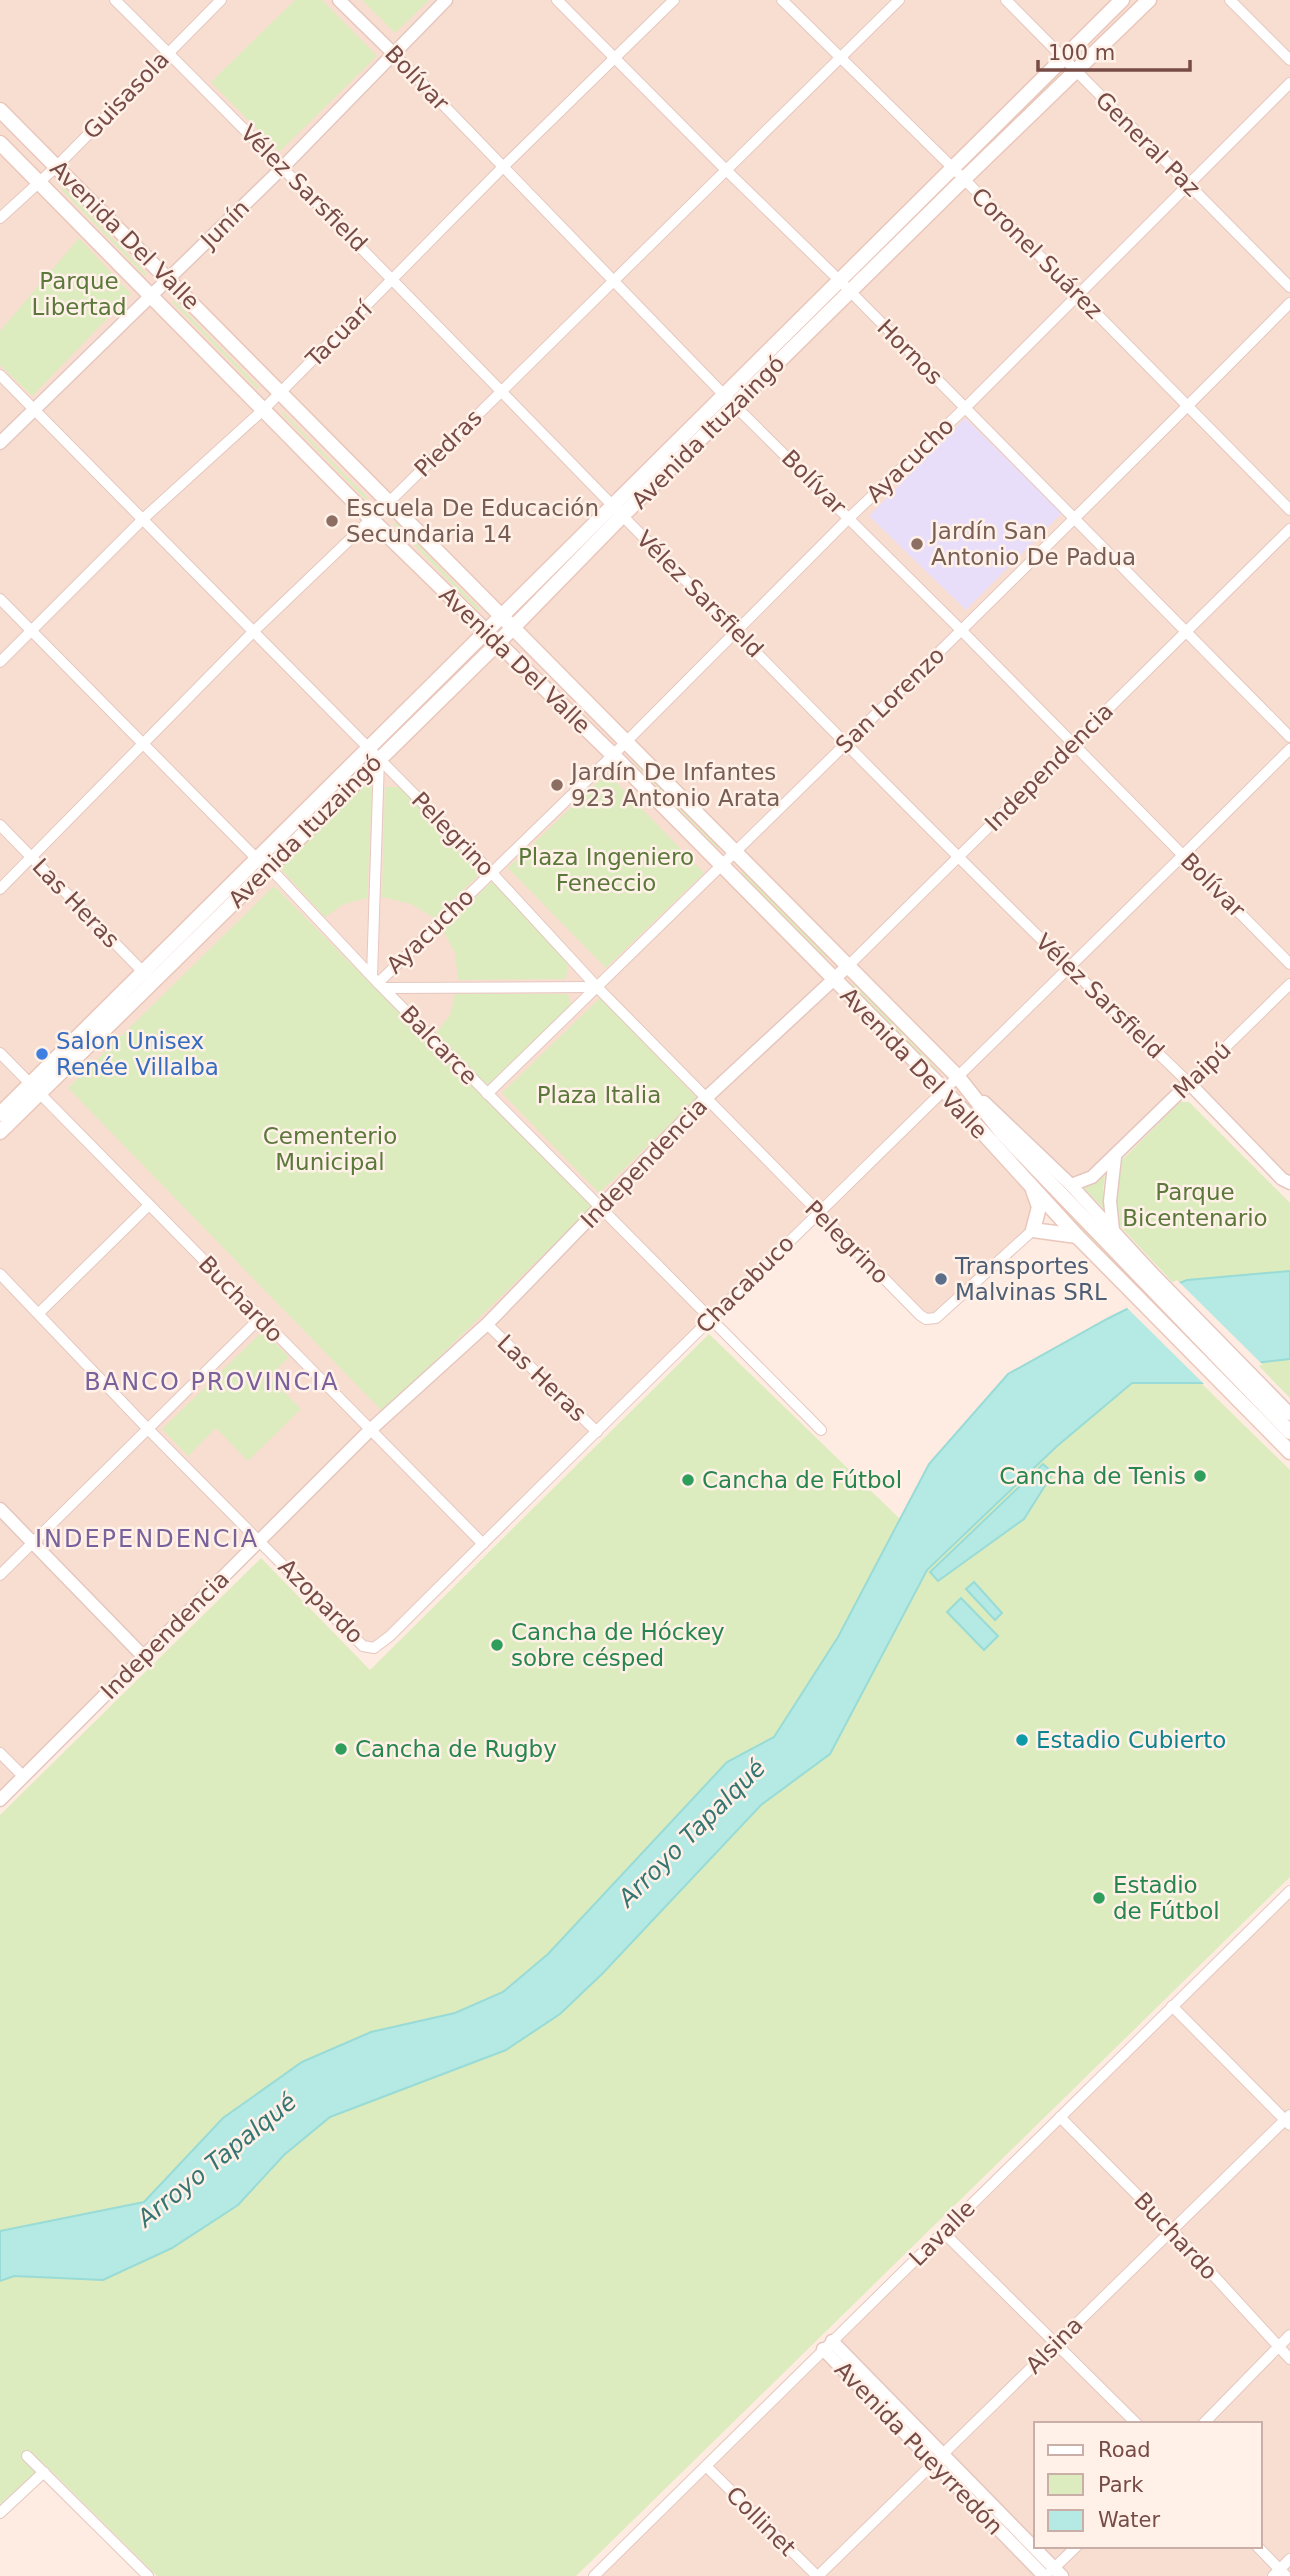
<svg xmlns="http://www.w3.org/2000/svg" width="1290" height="2576" font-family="'DejaVu Sans',sans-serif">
<rect width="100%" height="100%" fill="#feebe1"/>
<g fill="#f8ded1" fill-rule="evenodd">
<path d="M0,0h1290v1183l-102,-99 -96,93 -61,8 2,45 -68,63 -39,26 -108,-106 -436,431 -19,2 -103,-105 -260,259z"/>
<path d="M1290,1891v685h-696zM1036,2424h224v122h-224z"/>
</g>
<path fill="#e9defa" d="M965,418l97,95 -96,97 -97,-94z"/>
<g fill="#dcecbe">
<path d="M295,0h27l55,56 -98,96 -68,-70z"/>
<path d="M362,0h67l-34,33z"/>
<path d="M1058,73l3,2 -94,91 -2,-2z"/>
<path d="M63,187l84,87 -2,2 -84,-87z"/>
<path d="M79,238l52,56 -99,102 -32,-31v-34z"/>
<path d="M174,300l85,87 -2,2 -85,-87z"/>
<path d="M283,412l85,86 -2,2 -85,-87z"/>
<path d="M396,522l84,87 -2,2 -84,-87z"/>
<path d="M635,760l84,87 -1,2 -85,-87z"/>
<path d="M607,773l97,100 -98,95 -98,-100z"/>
<path d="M359,786h13l-5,112 -23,6 -19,13 -46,-50z"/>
<path d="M385,787h14l83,85 -48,46 -23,-14 -29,-7z"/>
<path d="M743,871l84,86 -1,2 -85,-86z"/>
<path d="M492,881l76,82 -2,16 -108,1 -3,-27 -12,-23z"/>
<path d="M274,886l318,321 -209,205 -315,-324z"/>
<path d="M854,983l84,87 -1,2 -85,-87z"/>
<path d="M455,994h113l3,10 -84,82 -51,-53 14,-18z"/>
<path d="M600,998l97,100 -98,95 -97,-100z"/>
<path d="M955,1090l183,194 -3,2 -183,-194z"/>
<path d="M1180,1102h9l101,101v68l-103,9 -12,5 -57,-61 -5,-27 7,-35z"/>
<path d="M1105,1176l-2,14 2,20 -24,-25z"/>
<path d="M263,1331l26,26 -20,20 32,32 -53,52 -32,-33 -28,28 -26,-27z"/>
<path d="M709,1334l191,185 -62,118 -64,101 -47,24 -179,192 -45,38 -48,21 -84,19 -148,86 -79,84 -144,29v-416l261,-257 109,112z"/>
<path d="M1290,1359v39l-34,-35z"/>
<path d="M1132,1383h69l89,87v407l-714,699h-419l-112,-111 -45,39v-223l14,-5 89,4 181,-125 46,-38 176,-67 54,-36 43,-41 158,-168 69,-51 97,-184 129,-123z"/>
</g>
<g fill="#b4e9e4" stroke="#99dbd6" stroke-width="2">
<path d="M1290,1271v88l-34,4 -43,20h-81l-76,64 -129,123 -97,184 -69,51 -158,168 -43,41 -54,36 -176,67 -46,38 -46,50 -66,43 -69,32 -89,-4 -14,5v-50l144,-29 79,-84 79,-56 69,-30 84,-19 48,-21 45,-38 179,-192 47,-25 64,-100 91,-173 79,-90 99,-55 68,-34 12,-5z"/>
<path d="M1043,1464l10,9 -29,46 -86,62 -8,-9z"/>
<path d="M974,1582l28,31 -7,7 -29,-31z"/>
<path d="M961,1598l37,38 -14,14 -37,-38z"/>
</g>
<path fill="#feebe1" d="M1177,1280l86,85 -6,1 -43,20h-8l-81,-80z"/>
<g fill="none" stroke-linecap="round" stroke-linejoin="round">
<defs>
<g id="minor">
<path d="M115,0c361,358 707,731 1074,1083l101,-99"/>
<path d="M557,0l169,170 113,110 451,457"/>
<path d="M782,0l182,179 326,331"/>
<path d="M1006,0l284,287"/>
<path d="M1230,0l60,60"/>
<path d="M395,55l329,340 237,235 329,334"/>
<path d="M0,218l57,-52 164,-166"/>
<path d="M0,375l491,497 106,115 323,328 6,4 10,-1 97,-88"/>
<path d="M0,599l257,260 12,8 109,116 443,447"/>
<path d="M0,662l144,-144 119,-108 240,-243 171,-167"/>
<path d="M0,825l146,150"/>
<path d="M0,889l253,-257 136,-130 510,-502"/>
<path d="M848,966l442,-437"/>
<path d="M372,976l7,-217"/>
<path d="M378,983l235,-228 236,-237 116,-110 325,-325"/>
<path d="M384,988l213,-1"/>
<path d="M0,1053l483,491"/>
<path d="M487,1094c269,-262 538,-524 803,-791"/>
<path d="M0,1274l147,154 216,218 11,2 16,-12c298,-298 602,-590 900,-887"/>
<path d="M39,1313l110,-108"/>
<path d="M487,1324l110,108"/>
<path d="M0,1575l260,-257"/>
<path d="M0,1753l24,24"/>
<path d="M1172,2006l118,119"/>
<path d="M1060,2117l112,113 118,129"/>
<path d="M943,2232l194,192"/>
<path d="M1203,2424l87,-89"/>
<path d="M27,2456l121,120"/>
<path d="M706,2466l111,110"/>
<path d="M0,2513l44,-41"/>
<path d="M1257,2546l29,30"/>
<path d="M1051,2571l26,-25"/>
<path d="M594,2576l696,-685"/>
<path d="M818,2576l472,-461"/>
<path d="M1273,2576l17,-17"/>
</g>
<g id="tertiary">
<path d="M339,0l56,55"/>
<path d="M0,443l283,-276 163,-167"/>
<path d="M984,1102l87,83 83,90 136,139"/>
<path d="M1071,1185l21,-8 97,-94 93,96 8,4"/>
<path d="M1113,1230l-3,-29 5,-44"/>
<path d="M0,1509l143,147"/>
<path d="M0,1800l369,-369 118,-107 220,-227 141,-131"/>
<path d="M832,2341l230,235"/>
<path d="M823,2349l221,227"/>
</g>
<g id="secondary">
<path d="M0,110l958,967 45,57 287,298"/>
<path d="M0,143l371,376 242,236 331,335 133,146 213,216"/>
<path d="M0,1114l1122,-1114"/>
<path d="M0,1132l498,-489 124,-127 342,-337 185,-179"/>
<path d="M1033,1190l6,17 -6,23 44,6"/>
</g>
</defs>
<use href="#minor" stroke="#e5c7bf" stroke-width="12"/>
<use href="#tertiary" stroke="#e5c7bf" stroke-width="15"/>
<use href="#secondary" stroke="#eac6bb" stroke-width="17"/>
<use href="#minor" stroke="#fff" stroke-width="10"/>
<use href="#tertiary" stroke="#fff" stroke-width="12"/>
<use href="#secondary" stroke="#fff" stroke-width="14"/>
</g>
<g fill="#8d6e63" stroke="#fff1e8" stroke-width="2.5">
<circle cx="332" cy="521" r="7"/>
<circle cx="917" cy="544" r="7"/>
<circle cx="557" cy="785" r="7"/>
</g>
<circle fill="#3f7fe0" stroke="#fff1e8" stroke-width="2.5" cx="42" cy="1054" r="7"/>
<circle fill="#5c6f8a" stroke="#fff1e8" stroke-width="2.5" cx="941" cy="1279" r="7"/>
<g fill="#2e9e5b" stroke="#fff1e8" stroke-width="2.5">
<circle cx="1200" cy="1476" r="7"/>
<circle cx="688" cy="1480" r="7"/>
<circle cx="497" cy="1645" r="7"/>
<circle cx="341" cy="1749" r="7"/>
<circle cx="1099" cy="1898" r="7"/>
</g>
<circle fill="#0f9aa8" stroke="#fff1e8" stroke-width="2.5" cx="1022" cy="1740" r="7"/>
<g text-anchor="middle" stroke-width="5" stroke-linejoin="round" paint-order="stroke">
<g font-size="23" fill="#774b46" stroke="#fff1e8">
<text transform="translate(417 78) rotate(46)" y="8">Bolívar</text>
<text transform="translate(126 95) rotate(-46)" y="8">Guisasola</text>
<text transform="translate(1148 144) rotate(45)" y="8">General Paz</text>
<text transform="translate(304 188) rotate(45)" y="8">Vélez Sarsfield</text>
<text transform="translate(225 224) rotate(-45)" y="8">Junín</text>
<text transform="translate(125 235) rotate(45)" y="8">Avenida Del Valle</text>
<text transform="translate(1037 253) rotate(45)" y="8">Coronel Suárez</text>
<text transform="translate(339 334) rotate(-45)" y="8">Tacuarí</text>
<text transform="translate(910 352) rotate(45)" y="8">Hornos</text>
<text transform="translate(708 432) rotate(-45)" y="8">Avenida Ituzaingó</text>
<text transform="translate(448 443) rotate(-45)" y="8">Piedras</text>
<text transform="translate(910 460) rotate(-44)" y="8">Ayacucho</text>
<text transform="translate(814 482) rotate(45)" y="8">Bolívar</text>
<text transform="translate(700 594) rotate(45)" y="8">Vélez Sarsfield</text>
<text transform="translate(515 660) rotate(44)" y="8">Avenida Del Valle</text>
<text transform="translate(890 700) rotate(-44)" y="8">San Lorenzo</text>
<text transform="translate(1049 767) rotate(-45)" y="8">Independencia</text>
<text transform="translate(305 831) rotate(-45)" y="8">Avenida Ituzaingó</text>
<text transform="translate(453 834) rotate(46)" y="8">Pelegrino</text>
<text transform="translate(1213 885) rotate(45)" y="8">Bolívar</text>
<text transform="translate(76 903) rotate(46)" y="8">Las Heras</text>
<text transform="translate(430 931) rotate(-44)" y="8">Ayacucho</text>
<text transform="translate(1100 996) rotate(44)" y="8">Vélez Sarsfield</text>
<text transform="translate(439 1045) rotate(46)" y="8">Balcarce</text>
<text transform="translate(914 1063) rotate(46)" y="8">Avenida Del Valle</text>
<text transform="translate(1202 1070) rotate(-44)" y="8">Maipú</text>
<text transform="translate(644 1163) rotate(-46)" y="8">Independencia</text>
<text transform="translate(847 1242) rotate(45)" y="8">Pelegrino</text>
<text transform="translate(745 1284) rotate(-45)" y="8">Chacabuco</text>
<text transform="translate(241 1299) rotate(46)" y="8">Buchardo</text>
<text transform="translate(542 1378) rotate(44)" y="8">Las Heras</text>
<text transform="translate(321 1601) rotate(45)" y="8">Azopardo</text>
<text transform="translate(165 1635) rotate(-45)" y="8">Independencia</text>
<text transform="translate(942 2233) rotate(-45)" y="8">Lavalle</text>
<text transform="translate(1176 2236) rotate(47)" y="8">Buchardo</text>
<text transform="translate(1054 2345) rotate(-45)" y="8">Alsina</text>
<text transform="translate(919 2448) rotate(46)" y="8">Avenida Pueyrredón</text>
<text transform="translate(761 2521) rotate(45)" y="8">Collinet</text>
</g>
<g font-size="23" fill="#5b783b" stroke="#fff1e8">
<text x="79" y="289">Parque<tspan x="79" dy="26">Libertad</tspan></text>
<text x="606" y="865">Plaza Ingeniero<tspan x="606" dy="26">Feneccio</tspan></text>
<text x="599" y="1103">Plaza Italia</text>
<text x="330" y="1144">Cementerio<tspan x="330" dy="26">Municipal</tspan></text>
<text x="1195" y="1200">Parque<tspan x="1195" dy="26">Bicentenario</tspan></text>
</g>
<g font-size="23" fill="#785e54" stroke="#fff1e8" text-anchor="start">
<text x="346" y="516">Escuela De Educación<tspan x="346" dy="26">Secundaria 14</tspan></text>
<text x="931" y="539">Jardín San<tspan x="931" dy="26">Antonio De Padua</tspan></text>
<text x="571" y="780">Jardín De Infantes<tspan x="571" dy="26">923 Antonio Arata</tspan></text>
</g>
<g font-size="23" fill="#366cbe" stroke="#fff1e8" text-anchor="start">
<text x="56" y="1049">Salon Unisex<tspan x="56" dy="26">Renée Villalba</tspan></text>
</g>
<g font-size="23" fill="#4e5e75" stroke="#fff1e8" text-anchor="start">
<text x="955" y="1274">Transportes<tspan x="955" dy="26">Malvinas SRL</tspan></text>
</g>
<g font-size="23" fill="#27864d" stroke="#fff1e8" text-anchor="start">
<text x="1186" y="1484" text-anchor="end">Cancha de Tenis</text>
<text x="702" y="1488">Cancha de Fútbol</text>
<text x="511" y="1640">Cancha de Hóckey<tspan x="511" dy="26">sobre césped</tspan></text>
<text x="355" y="1757">Cancha de Rugby</text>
<text x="1113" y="1893">Estadio<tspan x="1113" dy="26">de Fútbol</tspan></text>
</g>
<g font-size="23" fill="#0d838f" stroke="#fff1e8" text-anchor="start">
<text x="1036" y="1748">Estadio Cubierto</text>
</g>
<g font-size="24" letter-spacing="2" fill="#79619b" stroke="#fff1e8">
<text x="212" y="1390">BANCO PROVINCIA</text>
<text x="147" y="1547">INDEPENDENCIA</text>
</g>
<g font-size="24" font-style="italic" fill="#367672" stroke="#fff1e8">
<text transform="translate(692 1833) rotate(-45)" y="8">Arroyo Tapalqué</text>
<text transform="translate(217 2160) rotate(-39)" y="8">Arroyo Tapalqué</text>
</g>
</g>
<rect x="1034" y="2422" width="228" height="126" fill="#fff1e8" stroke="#c9afa7" stroke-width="2"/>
<rect x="1048" y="2445" width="35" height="10" fill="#ffffff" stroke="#c9afa7" stroke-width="2"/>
<text x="1098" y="2457" font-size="21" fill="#774b46">Road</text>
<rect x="1048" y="2474" width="35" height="21" fill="#dcecbe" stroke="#c9afa7" stroke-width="2"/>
<text x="1098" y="2492" font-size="21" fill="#774b46">Park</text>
<rect x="1048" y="2510" width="35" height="21" fill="#b4e9e4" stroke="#c9afa7" stroke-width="2"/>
<text x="1098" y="2527" font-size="21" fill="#774b46">Water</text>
<path d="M1038 60v10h152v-10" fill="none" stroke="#774b46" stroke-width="3.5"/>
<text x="1048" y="60" font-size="21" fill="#774b46" stroke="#fff1e8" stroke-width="5" paint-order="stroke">100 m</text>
</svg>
